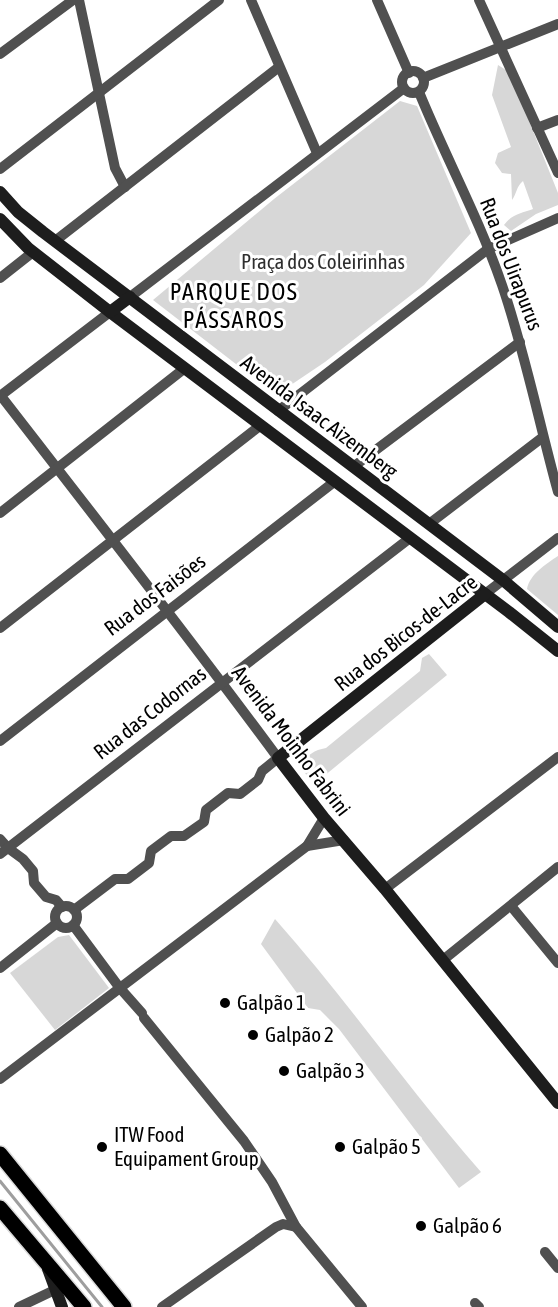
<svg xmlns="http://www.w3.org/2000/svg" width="558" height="1307" font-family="'Asap Condensed',sans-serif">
<rect width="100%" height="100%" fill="#fff"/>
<g fill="#d7d7d7">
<path d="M498,65l8,5 9,16 43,107v12l-22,9 -25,17 -7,-6c8,-11 18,-12 29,-16l-10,-28c-7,6 -6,12 -11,19l-1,-26 -9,-1 -7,-10 3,-10 13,-6 -19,-52z"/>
<path d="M400,101l17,5 54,127 -47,52 -99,77 -49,33 -123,-95 121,-101z"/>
<path d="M558,556v59l-31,-26c3,-15 19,-25 31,-33z"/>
<path d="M429,654l18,21 -129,106 -10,-3 -8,-14c8,-9 14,-14 26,-16l94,-77 2,-13z"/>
<path d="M275,919c72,81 134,171 206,253l-22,16 -120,-159 -19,-19 -12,-2 -47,-64z"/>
<path d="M69,935l40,53 -54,42 -45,-57 48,-36z"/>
</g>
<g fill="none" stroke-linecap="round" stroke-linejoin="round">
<path stroke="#9e9e9e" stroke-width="3" d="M0,1181l102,126"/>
<defs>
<g id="primary">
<path d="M0,1154l124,153"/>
<path d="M0,1208l84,99"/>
</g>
</defs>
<use href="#primary" stroke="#dbdbdb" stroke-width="18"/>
<g stroke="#505050" stroke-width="10">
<path d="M79,0l36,168 10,19"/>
<path d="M251,0l66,153"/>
<path d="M377,0l32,73"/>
<path d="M479,0l79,173"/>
<path d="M0,54l73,-54"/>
<circle cx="413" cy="82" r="11"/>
<path d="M423,78l135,-54"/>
<path d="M419,92c26,64 60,126 83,193 23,67 37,138 56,207"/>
<path d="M537,128l21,-8"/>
<path d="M0,169l219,-169"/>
<path d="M55,241l224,-174"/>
<path d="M0,278l33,-26"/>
<path d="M130,297l274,-209"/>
<path d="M0,396l110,-84"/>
<path d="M1,396c93,120 187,240 277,362l-16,13 -4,9 -18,14 -12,-1 -22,17 -2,12 -20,14h-13l-20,15 -2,12 -21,16h-13l-41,31"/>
<path d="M278,411l210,-162 70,-31"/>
<path d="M353,467l167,-125"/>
<path d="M0,513l185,-145"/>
<path d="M429,524l114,-87"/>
<path d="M485,594l73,-56"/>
<path d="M0,628l261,-203"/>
<path d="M0,741l334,-259"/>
<path d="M0,839l8,9 15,11 10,12 1,12 12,14 10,3 6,7"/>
<path d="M307,846l37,-6"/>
<path d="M0,854l410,-316"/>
<path d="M385,889l173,-132"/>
<path d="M511,906l47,57"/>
<circle cx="66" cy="917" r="11"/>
<path d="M73,925l46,62 23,26"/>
<path d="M443,960l115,-93"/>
<path d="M0,968l57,-45"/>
<path d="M144,1018l100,123 28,41 24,45 66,80"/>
<path d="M0,1079l307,-233 17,-28"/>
<path d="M545,1252l13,16"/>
<path d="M475,1303l4,4"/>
<path d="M19,1307l44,-21"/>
<path d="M162,1307l114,-80 7,-3 13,3"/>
</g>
<g stroke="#1d1d1d" stroke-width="12">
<path d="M0,192l18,20 25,20 460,348 55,47"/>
<path d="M0,219l28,29 82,64 399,300 49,39"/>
<path d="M110,312l20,-15"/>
<path d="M485,594l-207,164 46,60 61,71 173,214"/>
<path d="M48,1269l14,38"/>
</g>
<use href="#primary" stroke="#000" stroke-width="15"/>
</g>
<g fill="#000" stroke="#fff" stroke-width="2">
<circle cx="225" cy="1003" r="6"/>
<circle cx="253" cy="1035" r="6"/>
<circle cx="284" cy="1071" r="6"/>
<circle cx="102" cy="1147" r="6"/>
<circle cx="340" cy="1147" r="6"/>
<circle cx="421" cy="1226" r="6"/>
</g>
<g text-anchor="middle" stroke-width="6" stroke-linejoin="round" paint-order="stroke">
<g font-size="21" fill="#2e2e2e" stroke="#fff">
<text x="323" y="269">Praça dos Coleirinhas</text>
</g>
<g font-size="21" fill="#000" stroke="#fff">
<text transform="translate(511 264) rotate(69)" y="7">Rua dos Uirapurus</text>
<text transform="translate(319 417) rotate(37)" y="7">Avenida Isaac Aizemberg</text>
<text transform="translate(155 595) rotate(-37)" y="7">Rua dos Faisões</text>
<text transform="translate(406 633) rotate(-38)" y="7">Rua dos Bicos-de-Lacre</text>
<text transform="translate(150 713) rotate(-38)" y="7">Rua das Codornas</text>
<text transform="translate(291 741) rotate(53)" y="7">Avenida Moinho Fabrini</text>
</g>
<g font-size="21" fill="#000" stroke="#fff" text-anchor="start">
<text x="237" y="1010">Galpão 1</text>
<text x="265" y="1042">Galpão 2</text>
<text x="296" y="1078">Galpão 3</text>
<text x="114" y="1142">ITW Food<tspan x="114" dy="24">Equipament Group</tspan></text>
<text x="352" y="1154">Galpão 5</text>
<text x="433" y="1233">Galpão 6</text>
</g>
<g font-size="24" letter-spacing="1.5" fill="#000" stroke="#fff">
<text x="234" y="300">PARQUE DOS<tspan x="234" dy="28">PÁSSAROS</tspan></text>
</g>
</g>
</svg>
